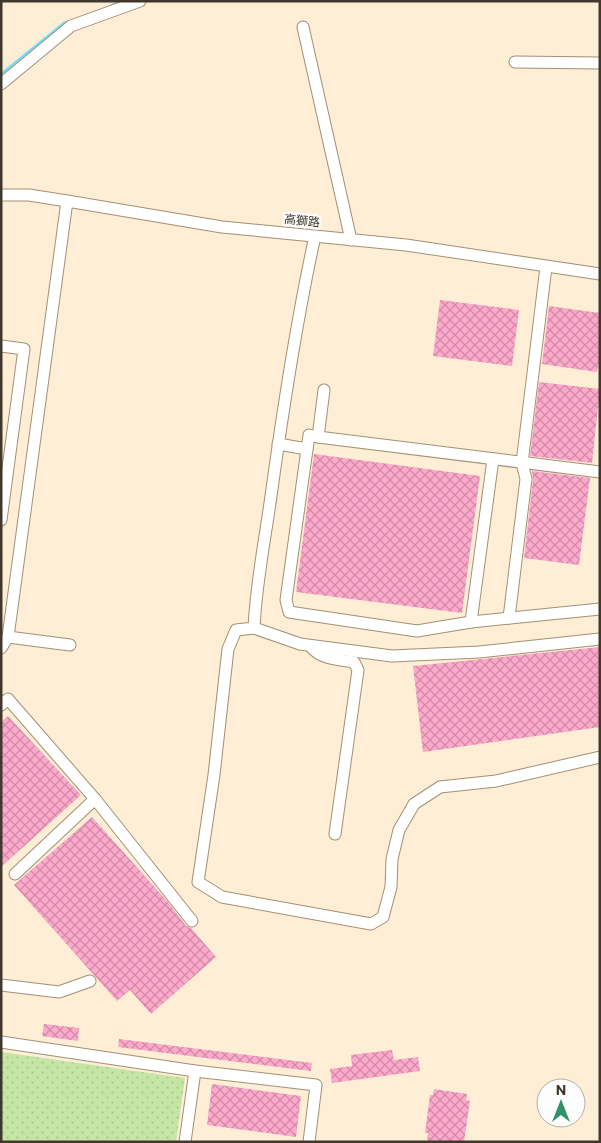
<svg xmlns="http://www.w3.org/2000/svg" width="601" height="1143" font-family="Commissioner,'Noto Sans TC',sans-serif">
<defs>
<pattern id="grass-dots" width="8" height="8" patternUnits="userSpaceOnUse" patternTransform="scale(1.25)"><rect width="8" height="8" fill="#c5e5a5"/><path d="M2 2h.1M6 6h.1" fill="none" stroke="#aac58e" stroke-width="1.8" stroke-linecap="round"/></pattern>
<pattern id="building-cross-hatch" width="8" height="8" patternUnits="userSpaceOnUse" patternTransform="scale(1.25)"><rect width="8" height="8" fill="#fea9cc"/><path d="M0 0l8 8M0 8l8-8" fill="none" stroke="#cf8ba6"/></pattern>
</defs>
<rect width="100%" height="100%" fill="#feeed5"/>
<path fill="url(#grass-dots)" d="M1,1052l184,26 -9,64h-175z"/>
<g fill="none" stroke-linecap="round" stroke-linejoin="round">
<g stroke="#72dffd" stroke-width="2.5">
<path d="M112,5l11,-4"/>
<path d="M1,74l63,-51 6,-2"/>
</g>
</g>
<g fill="url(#building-cross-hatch)">
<path d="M440,300l79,10 -7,56 -79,-10z"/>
<path d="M549,306l51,7v43l-3,16 -55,-8z"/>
<path d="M539,382l61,7 -8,74 -62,-7z"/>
<path d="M314,454l166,22 -18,137 -166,-21z"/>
<path d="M532,471l58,7 -11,87 -55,-7 9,-78z"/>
<path d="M600,647v80l-177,25 -10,-86z"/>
<path d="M8,716l73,79 -80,72v-145z"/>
<path d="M92,817l76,85 18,24 5,2 25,29 -65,57 -21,-24 -13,11 -103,-116z"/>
<path d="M44,1024l35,4 -1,13 -36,-5z"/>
<path d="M119,1039l193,24 -1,8 -193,-24z"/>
<path d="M392,1050l2,10 24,-3 2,14 -88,12 -2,-14 22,-3 -1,-11z"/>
<path d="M212,1084l89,12 -5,41 -89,-12z"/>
<path d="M434,1089l33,5 -1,6 4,1 -6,41h-37l1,-9h-3l3,-23 2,-15h3z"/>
</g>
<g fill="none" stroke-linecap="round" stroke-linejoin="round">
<defs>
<g id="minor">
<path d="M303,27l48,213"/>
<path d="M515,62l85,1"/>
<path d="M1,84l70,-58 69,-25"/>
<path d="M1,195h28l38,6 155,26 184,18 194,29"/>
<path d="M67,201l-59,436 62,8"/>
<path d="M315,236c-19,86 -32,173 -44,260 -6,44 -15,87 -17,132l-18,2 -8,19 -14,126 -16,107 24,15 149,27 12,-7 8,-30 1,-28 7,-29 15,-26 26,-17 56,-6 104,-24"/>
<path d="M1,346l23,3 -23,171"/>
<path d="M324,390l-6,47 282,35"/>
<path d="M318,437l-9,-2 -23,165 3,12 128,19 54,-9 129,-13"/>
<path d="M278,444l29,5"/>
<path d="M509,618l17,-139 -4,-16 24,-196"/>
<path d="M471,622l22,-163"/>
<path d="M254,628l46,16 92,12 87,-4 121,-13"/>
<path d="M311,647c10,12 28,13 43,15l4,8 -23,164"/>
<path d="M1,648l7,-11"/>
<path d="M1,705l7,-6 87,100 97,122"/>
<path d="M15,874l80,-75"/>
<path d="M1,985l58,7 31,-11"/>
<path d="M1,1042l194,29 121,14 -7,57"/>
<path d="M185,1142l10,-71"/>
</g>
</defs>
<use href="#minor" stroke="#a29073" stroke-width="13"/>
<use href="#minor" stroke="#fff" stroke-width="11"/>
</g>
<g text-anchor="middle" stroke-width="4.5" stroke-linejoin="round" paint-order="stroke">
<g font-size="12" fill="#40382c" stroke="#fdfdfd">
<text transform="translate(302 221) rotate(6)" y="4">高獅路</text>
</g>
</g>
<rect width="601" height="1143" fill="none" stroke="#40382c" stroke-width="5"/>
<g transform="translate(561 1103)"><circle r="24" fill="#fdfdfd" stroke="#b1aea9"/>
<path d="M0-4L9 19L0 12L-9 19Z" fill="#30916b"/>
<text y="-8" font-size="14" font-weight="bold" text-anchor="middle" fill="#40382c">N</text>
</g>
</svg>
